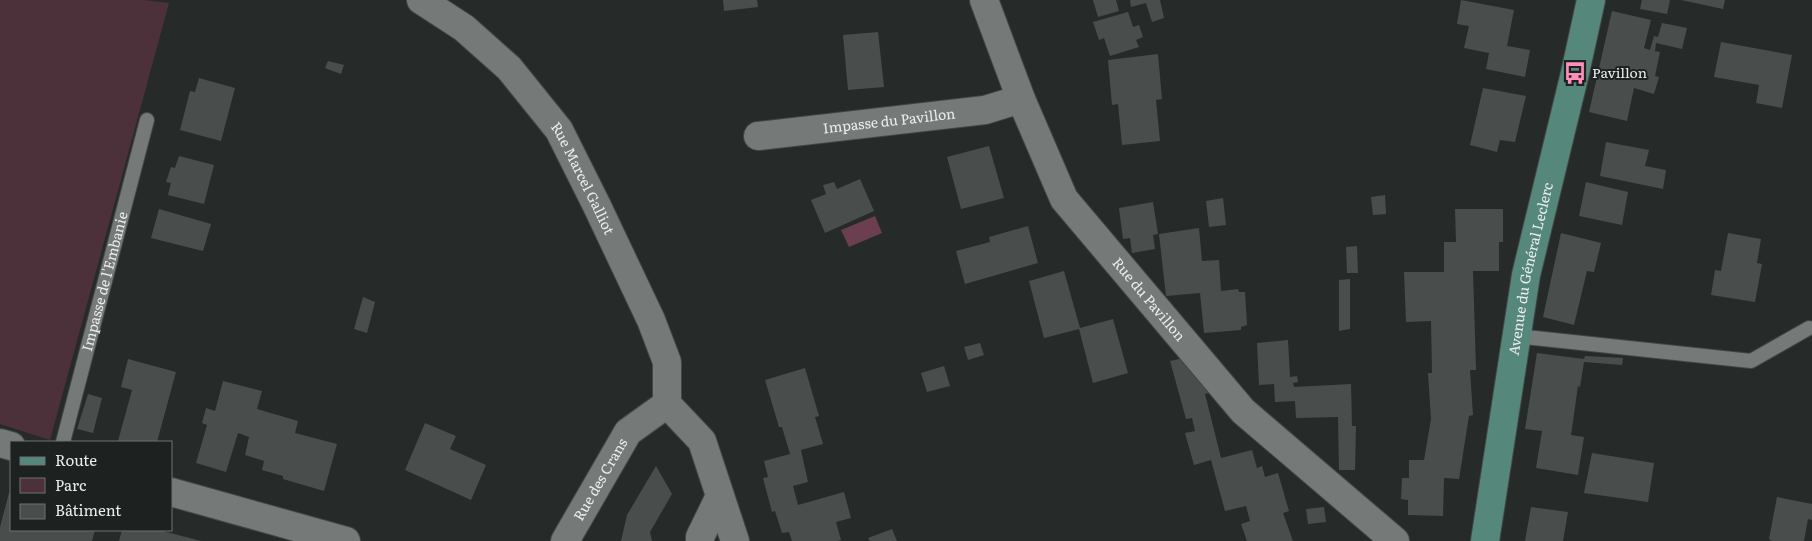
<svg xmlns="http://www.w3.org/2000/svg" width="1812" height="541" font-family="Literata,serif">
<rect width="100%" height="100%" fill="#262b29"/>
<path fill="#4c313b" d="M0,0h144l25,3 -119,437 -50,-16z"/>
<path fill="#6b3f50" d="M875,216l7,17 -33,14 -8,-17z"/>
<g fill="#494e4c">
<path d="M723,0h34l1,7 -34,4z"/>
<path d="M1093,0h23l3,11 -21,6z"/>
<path d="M1130,0h30l4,18 -12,4 -6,-19 -15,4z"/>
<path d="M1461,0l53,10 -7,36 23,4 -5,27 -39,-8 3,-16 -25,-5 5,-22 -12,-2z"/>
<path d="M1642,0h28l-3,14 -27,-5z"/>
<path d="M1681,0h44l-2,9z"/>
<path d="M1612,11l39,9 -7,28 6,2 4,-14 4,1 4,-14 25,5 -5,21 -26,-6 -1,8 5,1 -5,24 4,1 -5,17 -20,-6 -7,33 -38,-9z"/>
<path d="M1128,12l5,15 6,-2 4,12 -7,3 3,7 -29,9 -6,-18 -5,2 -6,-18z"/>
<path d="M878,32l6,55 -36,3 -5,-55z"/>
<path d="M1721,42l71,13 -10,53 -26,-5 3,-18 -45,-8z"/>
<path d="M1158,54l4,45 -6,1 4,41 -38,4 -4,-41 -6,1 -4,-45z"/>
<path d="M328,61l16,4 -3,9 -16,-6z"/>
<path d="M199,78l36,10 -14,53 -41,-11 10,-39 5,1z"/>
<path d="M1483,88l43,8 -11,46 -15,-2 -3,12 -27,-7z"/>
<path d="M1606,142l43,8 -4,16 21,4 -3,19 -63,-13z"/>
<path d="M989,146l15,52 -43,11 -14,-52z"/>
<path d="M179,156l35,9 -10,39 -36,-9 3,-12 -5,-1 5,-15 4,1z"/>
<path d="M860,179l14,32 -49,22 -14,-33 15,-6 -3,-9 11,-3 3,7z"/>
<path d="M1586,182l42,10 -6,33 -43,-9z"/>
<path d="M1385,195l1,19 -13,1 -2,-18z"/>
<path d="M1223,198l3,27 -17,2 -3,-26z"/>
<path d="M1153,202l5,32 -5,1 2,14 -23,4 -2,-15 -7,1 -4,-31z"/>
<path d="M159,209l52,15 -8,27 -52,-13z"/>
<path d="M1455,209h48v33h-4v29h-26l3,99h-6l3,45 -4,1 -10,63 -15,-1 -1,38 -35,-1v-15l-7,-1 1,-21h7v-18h15l7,-41 -3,-46h4l-1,-52 -25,1 -2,-50h40v-30h12z"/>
<path d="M1028,226l10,37 -73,21 -9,-33 34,-9 -1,-5z"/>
<path d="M1199,228l3,33 17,-1 2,31 17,-2 1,3h6l2,33 -6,2v3l-37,3 -4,-40 -34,3 -7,-62z"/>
<path d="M1561,233l40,10 -7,29 -7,-1 -13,54 -31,-8z"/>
<path d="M1728,233l33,6 -4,24 5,1 -7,38 -44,-7 4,-25 6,1z"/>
<path d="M1357,246l1,27h-11l-1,-26z"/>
<path d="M1064,271l16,57 33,-9 15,54 -35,10 -14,-54 -35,9 -15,-57z"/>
<path d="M1350,279v50l-11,2v-51z"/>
<path d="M363,297l12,5 -8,31 -13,-4z"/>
<path d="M1288,340l2,37 7,-1 1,6 -5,1 1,4 57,-3 1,42h4l-1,44h-16l-1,-53 -42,1 -1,-17 -20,1 -1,-18 -15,1 -2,-42z"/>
<path d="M980,343l4,12 -16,5 -4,-13z"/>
<path d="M1537,353l47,6 1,-3 38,2 -1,7 -38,-3 -4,25 -2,-1 -7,49 13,2 -6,38 -42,-7 6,-37 -17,-2z"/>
<path d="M1184,358l33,33 -12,3 16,64 31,-8 5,18 5,-2 3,11 13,-4 11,38 -6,2 10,28h-46l-6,-17 9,-3 -4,-15 -21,5 -14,-51 -17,5 -9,-32 10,-2 -3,-13 -6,1 -16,-58z"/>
<path d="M128,359l48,13 -19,70 -39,-1 14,-51 -11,-3z"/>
<path d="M944,366l6,20 -23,6 -6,-19z"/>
<path d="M805,368l14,48 -4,1 8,27 -22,6 7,32 -15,4 5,19 46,-13 7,26 -15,4 5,18 -4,1h-45l-3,-9 -7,1 -7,-22 -3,1 -9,-34 5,-1 -4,-16 26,-7 -8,-27h-3l-14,-47z"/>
<path d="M223,381l39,10 -5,18 41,12 -3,12 42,11 -13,47 -41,-12v-3l-21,-6 2,-9 -19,-6 4,-18 -11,-4 -12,39 -30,-9 11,-38 -5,-2 4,-15 9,3z"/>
<path d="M88,394l14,4 -9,35 -16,-4z"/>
<path d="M425,423l31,13 -6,13 36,16 -15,35 -66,-30z"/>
<path d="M1592,453l62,10 -6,39 -64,-9z"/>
<path d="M656,466l16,28 -22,38 2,9h-31l6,-26z"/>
<path d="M9,493l2,1v36h84l-3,11h-92v-14z"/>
<path d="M1777,497l35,7v16l-4,-1 -4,22h-32l-3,-2z"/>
<path d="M1324,507l2,15 -18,2 -2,-15z"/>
<path d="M1531,507l37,5 -5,29h-38z"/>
<path d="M892,529l5,12h-27l-2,-3z"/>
<path d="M122,530h37l42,11h-82z"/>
</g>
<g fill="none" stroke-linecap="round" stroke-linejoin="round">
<defs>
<g id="lane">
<path d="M1516,336l235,25 58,-33"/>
<path id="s1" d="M63,442l84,-322"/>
</g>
<g id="street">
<path id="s2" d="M421,0l43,28 45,40 50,62 38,76 54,114 16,42v42"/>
<path id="s3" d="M984,0l37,99 43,100 179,212 152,130"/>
<path id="s4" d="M758,136l227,-26 36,-11"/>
<path d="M667,404l35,37 33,100"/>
<path d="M0,443l11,3"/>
<path d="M171,492l175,49"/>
<path id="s5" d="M565,541l63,-109 39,-28"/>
<path d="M700,541v-4l20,-41"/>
</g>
<g id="secondary">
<path id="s6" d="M1485,541l41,-266 49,-202 16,-73"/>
</g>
</defs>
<use href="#lane" stroke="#444746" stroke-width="16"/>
<use href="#street" stroke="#444746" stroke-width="30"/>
<use href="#secondary" stroke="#444746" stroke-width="30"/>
<use href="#lane" stroke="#757a78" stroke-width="14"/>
<use href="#street" stroke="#757a78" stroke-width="28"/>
<use href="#secondary" stroke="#56877b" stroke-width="28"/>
</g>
<defs>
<symbol id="bus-bare" viewBox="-9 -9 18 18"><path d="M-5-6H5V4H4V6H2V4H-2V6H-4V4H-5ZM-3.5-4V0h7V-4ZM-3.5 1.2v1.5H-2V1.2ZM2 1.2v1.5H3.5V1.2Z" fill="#ff8ebb" stroke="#1d211f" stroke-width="2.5" paint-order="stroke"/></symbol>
</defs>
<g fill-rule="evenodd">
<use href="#bus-bare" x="1559" y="57" width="32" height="32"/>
</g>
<g text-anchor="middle" stroke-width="4" stroke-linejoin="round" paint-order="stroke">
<g font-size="14" fill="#eaedec" stroke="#1d211f" text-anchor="start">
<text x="1592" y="78">Pavillon</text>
</g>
<g font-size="14" fill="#eaedec" stroke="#1d211f">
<text dy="5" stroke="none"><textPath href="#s4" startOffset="132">Impasse du Pavillon</textPath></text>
<text dy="5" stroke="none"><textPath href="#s2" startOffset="245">Rue Marcel Galliot</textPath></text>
<text dy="5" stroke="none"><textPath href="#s6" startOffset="276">Avenue du Général Leclerc</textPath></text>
<text dy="5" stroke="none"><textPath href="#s1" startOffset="166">Impasse de l'Embanie</textPath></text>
<text dy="5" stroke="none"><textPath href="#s3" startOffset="346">Rue du Pavillon</textPath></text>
<text dy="5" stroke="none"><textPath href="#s5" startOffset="71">Rue des Crans</textPath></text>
</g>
</g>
<rect x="10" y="441" width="162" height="90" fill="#1d211f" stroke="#6f7371"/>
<rect x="20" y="457" width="25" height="8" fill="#56877b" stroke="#6f7371"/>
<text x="55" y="466" font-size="15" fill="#eaedec">Route</text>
<rect x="20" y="478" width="25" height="15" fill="#4c313b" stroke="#6f7371"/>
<text x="55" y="491" font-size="15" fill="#eaedec">Parc</text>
<rect x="20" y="504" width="25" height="15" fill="#494e4c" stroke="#6f7371"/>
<text x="55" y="516" font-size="15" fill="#eaedec">Bâtiment</text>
</svg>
